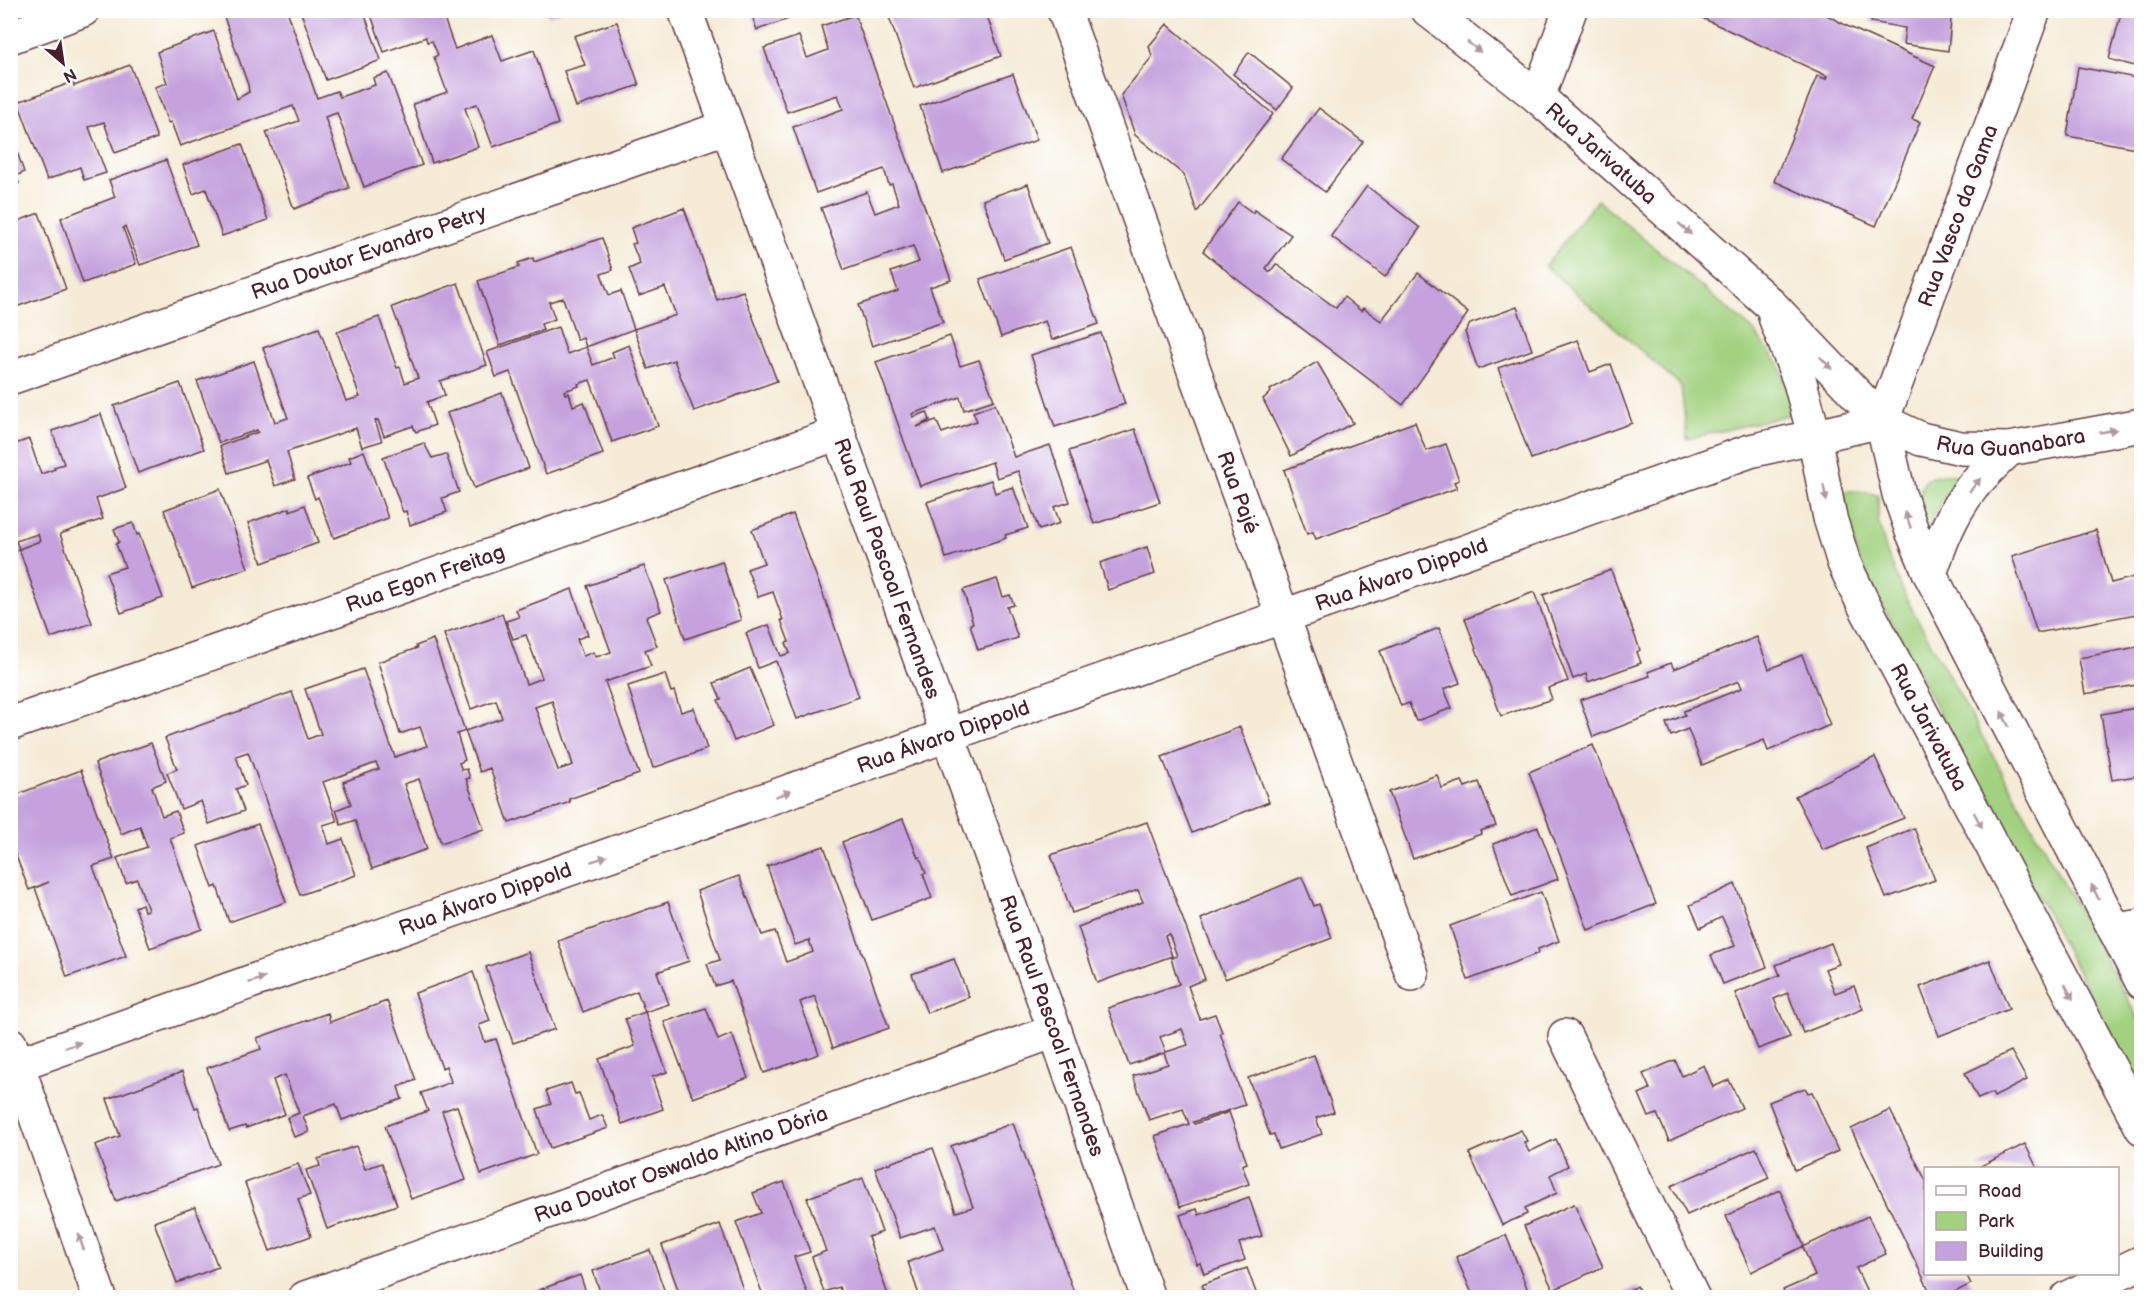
<svg xmlns="http://www.w3.org/2000/svg" width="2152" height="1308" font-family="'Balsamiq Sans',sans-serif">
<rect width="100%" height="100%" fill="#fff"/>
<filter id="ink" filterUnits="userSpaceOnUse"><feTurbulence type="fractalNoise" baseFrequency=".0167" numOctaves="2"/><feDisplacementMap in="SourceGraphic" scale="12" xChannelSelector="R" yChannelSelector="G"/><feConvolveMatrix kernelMatrix="1 2 1 2 8 2 1 2 1" color-interpolation-filters="sRGB"/></filter>
<filter id="wash" filterUnits="userSpaceOnUse"><feTurbulence type="fractalNoise" baseFrequency=".008" numOctaves="4" result="noise"/><feDisplacementMap in="SourceGraphic" scale="24" xChannelSelector="R" yChannelSelector="G"/><feGaussianBlur stdDeviation="1.35" result="paint"/><feColorMatrix in="noise" values="0 0 0 0 0 0 0 0 0 0 0 0 0 0 0 0 0 1.4 0 .05"/><feComposite in="paint" operator="in"/></filter>
<g filter="url(#wash)">
<rect width="100%" height="100%" fill="#f5ebd6"/>
<g fill="#a2d280" stroke="#767856" stroke-width="1.5">
<path d="M1597,200l155,129 27,35 18,49 -110,26 -6,-53 -136,-120z"/>
<path d="M1966,475c-22,18 -30,33 -39,59 -6,-16 -18,-54 10,-58 9,-2 19,-1 29,-1z"/>
<path d="M1843,491h18l17,4v26l9,32 19,45 235,426v66l-282,-528 -11,-38z"/>
</g>
<g id="blocks">
<g fill="#c5a2dd" fill-rule="evenodd">
<path d="M244,10h43l30,88 20,-7 3,6 35,-12 -2,-7 15,-5 34,92 -58,22 -27,-74 -12,4 24,71 -55,21 -28,-77 33,-11 -6,-15 -113,40 -9,-24 -3,1 -13,-36 12,-4 -10,-31 57,-21 23,68 12,-7 -1,-7 -24,-68z"/>
<path d="M300,10h63l18,50 -55,20z"/>
<path d="M377,10h64l14,39 37,-14 10,26 32,-11 24,74 -65,23 -16,-43 -12,4 13,39 -46,16 -19,-59 34,-12 -13,-35 4,-2 -6,-14 -5,1 -1,-5 -42,15 -13,-37 7,-3z"/>
<path d="M546,10h16v1l-14,5z"/>
<path d="M750,10h61v1l-54,19z"/>
<path d="M907,10h78l16,46 -87,32 -25,-71z"/>
<path d="M1685,10h133l29,16 88,40 -23,53 8,3 -44,104 -102,-45 43,-105 9,3 1,-3z"/>
<path d="M1873,10h79l-4,41 -45,-7 2,-16 -34,-6z"/>
<path d="M2122,10h20v58l-33,-9z"/>
<path d="M855,15l96,265 -21,7 13,35 -71,24 -14,-41 40,-14 -7,-19 28,-10 -6,-16 -69,24 -23,-62 46,-16 8,21 24,-9 -7,-20 -3,1 -5,-16 -68,24 -23,-66 50,-18 -5,-14 -51,17 -23,-64 35,-12 8,22 21,-8 -7,-24z"/>
<path d="M617,22l22,63 -63,22 -12,-36 21,-6 -11,-29z"/>
<path d="M1167,24l106,90 -76,98 -13,-37 -49,-40 -14,-40 31,-38 -3,-11z"/>
<path d="M1249,52l44,36 -16,22 -44,-36z"/>
<path d="M130,65l27,73 -42,15 -11,-31 -15,5 17,46 -22,7 -4,-13 -33,13 -29,-78 55,-20 1,4z"/>
<path d="M2078,67l64,12v70l-75,-13z"/>
<path d="M1013,74l24,66 -94,33 -23,-67z"/>
<path d="M1319,108l44,34 -38,50 -44,-33z"/>
<path d="M11,134l13,38 -8,4 3,7 -9,3z"/>
<path d="M242,144l26,76 -46,16 -16,-47 -13,5 -10,-29z"/>
<path d="M166,160l31,85 -57,20 -15,-39 -2,2 13,36 -53,19 -22,-65 54,-21 -6,-17z"/>
<path d="M1028,184l20,59 -44,16 -21,-59z"/>
<path d="M1367,186l53,42 -35,49 -54,-41z"/>
<path d="M1238,202l15,11 1,-3 37,25 -25,33 4,4 6,-8 60,44 8,-11 17,14 2,-3 18,13 37,-48 50,40 -65,92 -169,-128 -31,-26z"/>
<path d="M684,208l33,92 26,-9 34,90 -83,30 -20,-51 -26,9 -14,-40 -48,18 -3,-9 -6,2 -14,-42 -14,4 6,17 -14,5 2,6 -43,15 -22,-64 41,-14 -1,-4 15,-5 1,4 68,-24 11,32 -12,4 8,21 12,-4 13,38 42,-14 -11,-28 -26,9 -10,-27 11,-5 -8,-20 4,-1 -5,-15z"/>
<path d="M39,213l27,76 -53,19 -3,-7v-77z"/>
<path d="M1071,247l28,77 -47,16 -7,-19 -44,16 -21,-58z"/>
<path d="M458,283l29,82 -47,16 5,14 -18,7 8,23 -19,7 -3,-6 -29,10 -6,-16 -3,1 7,20 -20,6 -6,-19 -69,24 8,27 -20,7 -9,-26 -37,13 -9,-27 38,-14 -1,-2 -38,13 -22,-62 57,-20 21,61 13,-4 -25,-70 56,-20 27,73 14,-4 -23,-65 42,-15 18,51 3,-1 5,16 13,-5 -26,-71z"/>
<path d="M1517,307l15,43 -54,19 -13,-37 5,-8z"/>
<path d="M558,327l9,27 19,-7 7,18 21,-8 -2,-5 17,-7 29,81 -46,16 -22,-62 -12,4 1,2 -15,5 1,3 4,-1 4,13 11,-4 19,52 -57,20 -36,-102 -14,5 -9,-25z"/>
<path d="M1101,333l24,71 -70,23 -24,-72z"/>
<path d="M950,336l10,30 19,-6 15,40 -30,10 -4,-13 -48,17 1,3 14,-5 3,8 -13,7 19,-7 6,13 35,-12 -4,-9 22,-8 19,53 36,-12 20,57 -16,5 6,16 -21,7 -21,-59 -21,7 -5,-16 -72,24 -44,-124z"/>
<path d="M1578,340l12,32 21,-8 21,59 -101,36 -33,-91z"/>
<path d="M1317,362l36,61 -62,33 -28,-57 8,-7 -1,-2z"/>
<path d="M180,383l24,66 -66,24 -24,-67z"/>
<path d="M502,393l27,75 -55,20 -27,-75z"/>
<path d="M101,414l25,74 -30,11 7,20 -43,15 32,89 -41,15 -32,-89 21,-8 -2,-7 -22,7 3,8 -9,3v-106l19,-7 12,35 14,-5 -1,-2 10,-3 -12,-33z"/>
<path d="M1415,422l11,29 20,-7 13,36 -5,2 3,6 -141,51 -3,-7 -6,2 -23,-64z"/>
<path d="M1135,429l25,73 -66,22 -25,-73z"/>
<path d="M424,443l8,15 14,-4 13,38 -17,6 5,14 -37,13 -4,-14 -3,1 -20,-55z"/>
<path d="M364,451l24,67 -54,20 -16,-41 -3,2 -8,-21 44,-16 -2,-5z"/>
<path d="M991,480l4,13 18,-6 15,41 -23,7 1,3 -60,20 -19,-56z"/>
<path d="M220,489l28,79 -56,20 -28,-78z"/>
<path d="M305,505l13,38 -56,20 -14,-40 42,-15v3z"/>
<path d="M793,514l37,99 29,84 -62,22 -21,-58 -18,7 -12,-35 23,-8 12,31 9,-3 -4,-10 3,-1 -8,-22h2l-10,-28 -15,5 -11,-28 17,-6 -12,-33z"/>
<path d="M133,523l4,12 2,-1 24,64 -42,15 -15,-40 19,-6 -9,-23 3,-2 -5,-13z"/>
<path d="M2096,530l15,53 31,-8v38l-105,20 -25,-77z"/>
<path d="M1147,547l8,27 -47,16 -8,-27z"/>
<path d="M722,561l19,59 -56,19 -19,-59z"/>
<path d="M644,566l17,45 -15,6 11,29 -12,4 6,16 -46,16 34,92 -70,25 1,3 -61,21 -19,-55 -10,4 -15,-41 37,-13 -6,-18 -25,9 -27,-75 58,-20 24,70 16,-6 -16,-43 -13,4 -7,-18 13,-4 -3,-7 56,-21 16,46 -11,4 6,17 11,-4 2,5 15,-5 -24,-66zM552,701l21,64 -15,5 -23,-63z"/>
<path d="M1611,570l29,80 -3,2 4,11 -53,19 -2,-8 -13,5 -30,-84z"/>
<path d="M997,579l6,18 7,-2 4,10 -7,2 11,31 -40,12 -8,-26 3,-1 -10,-33z"/>
<path d="M1534,592l34,89 -20,7 4,11 -51,17 -36,-97z"/>
<path d="M1439,628l21,55 -16,6 8,19 -36,13 -7,-18 -8,3 -21,-55z"/>
<path d="M1757,637l12,32 33,-14 28,70 -62,26 -4,-11 -62,25 -14,-36 -17,7 -5,-13 19,-8 -1,-4 58,-23 -3,-7 -146,56 -13,-37 70,-24 -2,-4 23,-9 3,6z"/>
<path d="M433,639l32,92 -8,3 8,26 -6,3 3,7 5,-1 3,9 -4,1 18,50 -43,14 -22,-64 -15,5 23,65 -55,20 -17,-49 -14,5 -5,-15 15,-6 -8,-22 36,-13 -3,-6 -53,19 14,39 -14,4 6,19 14,-5 13,36 -56,20 -52,-143 -12,4 10,29 -10,4 8,22 -35,13 -8,-23 -20,8 -14,-36 10,-4 -12,-31 127,-46 16,47 13,-5 -16,-45 58,-20 32,88 32,-11 -7,-19 -20,7 -22,-72 39,-14 -1,-2z"/>
<path d="M2142,646v38l-57,10 -6,-36z"/>
<path d="M750,668l24,57 -40,16 -16,-41 3,-1 -7,-16z"/>
<path d="M665,674l6,18 3,-1 7,21 13,-4 13,41 -54,19 -25,-82z"/>
<path d="M2142,707v68l-30,5 -11,-66z"/>
<path d="M1240,727l29,75 -77,31 -30,-76z"/>
<path d="M151,743l15,38 -14,6 10,29 14,-5 8,22 -14,5 32,91 -52,19 -15,-41 7,-3 2,7 4,-1 -11,-31 -11,4 -9,-25 30,-11 -7,-21 -19,8 -26,-71z"/>
<path d="M1593,745l63,159 -68,26 -59,-158z"/>
<path d="M1875,757l29,61 -81,32 -28,-54z"/>
<path d="M81,770l33,89 -21,7 33,90 -59,21 -32,-89 14,-6 -20,8 -19,-50v-43z"/>
<path d="M1437,775l5,13 20,-7 3,6 14,-5 17,44 -16,5 1,3 -68,25 -24,-67z"/>
<path d="M903,819l15,39 2,-1 6,16 -3,1 9,24 -60,22 -30,-78z"/>
<path d="M1147,822l58,157 -17,7 12,33 15,-5 7,18 -2,1 25,72 -52,17 1,2 35,-12 18,51 -5,2 7,19 -69,23 -25,-71 34,-12 -6,-15 -34,11 -16,-44 35,-12 -4,-11 -35,12 -21,-57 71,-24 -8,-26 6,-2 -8,-22 -4,2 7,20 -75,27 -19,-56 65,-25 -5,-12 -66,23 -21,-58zM1182,1029l6,16 -22,7 -6,-15z"/>
<path d="M258,824l28,78 -57,20 -12,-36 -4,2 -15,-42z"/>
<path d="M1538,827l20,52 -46,17 -19,-52z"/>
<path d="M1914,828l21,52 -49,18 -20,-50z"/>
<path d="M824,846l65,182 -56,20 -18,-52 -15,6 19,52 -55,19 -33,-92 -16,5 -8,-22 13,-4 -23,-69 42,-15 23,59 13,-4 11,31 14,-5 13,-5 -4,-12 -14,5 -28,-79z"/>
<path d="M1302,877l12,29 5,-2 13,34 -107,41 -24,-60z"/>
<path d="M1735,884l32,83 -44,17 -12,-29 24,-9 -13,-29 -22,11 -10,-23z"/>
<path d="M1541,892l18,49 -21,8 1,4 -71,27 -18,-54z"/>
<path d="M668,902l21,59 -32,11 12,32 -24,8 -8,-21 -54,21 -25,-71z"/>
<path d="M1831,943l8,21 -14,5 10,24 19,-7 9,23 -60,24 -15,-40 -14,6 16,38 -32,12 -23,-56 45,-18 -4,-10z"/>
<path d="M528,952l27,77 -42,14 -27,-76z"/>
<path d="M954,959l15,38 -42,16 -15,-39z"/>
<path d="M1990,960l19,49 -70,27 -19,-49z"/>
<path d="M473,972l17,49 -11,4 6,17 11,-3 41,115 -56,20 -24,-68 -15,5 24,69 -55,19 -26,-73 43,-15 -7,-18 30,-11 -5,-16 -4,2 -27,-75z"/>
<path d="M387,1001l29,79 -18,7 4,12 -60,21 -6,-16 -33,12 6,16 -15,5 -7,-19 12,-5 -14,-38 -12,5 12,34 -39,14 -1,-2 -16,5 -22,-63 54,-19 -4,-11 71,-25 2,9z"/>
<path d="M706,1008l12,32 14,-6 16,44 -55,20 -29,-76z"/>
<path d="M645,1012l22,60 -15,5 11,32 -41,15 -23,-65 36,-13 -10,-27z"/>
<path d="M2011,1051l16,29 -33,17 -2,-4 -14,6 -13,-26z"/>
<path d="M1314,1055l20,57 -18,6 6,16 -43,15 -5,-15 -4,1 -22,-57z"/>
<path d="M1675,1060l7,16 22,-11 9,22 16,-7 13,28 -73,33 -12,-27 -8,3 -10,-23 11,-5 -7,-15z"/>
<path d="M182,1072l13,36 3,-1 20,57 -102,37 -21,-56 25,-9 -13,-37z"/>
<path d="M571,1083l4,11 4,-1 10,27 13,-5 6,13 -58,20 -13,-39 14,-5 -5,-13z"/>
<path d="M1805,1088l3,5 4,-1 26,59 -43,19 -26,-68z"/>
<path d="M1890,1110l36,71v93h40l5,10 -28,14h-10l-82,-169z"/>
<path d="M1013,1123l63,175h-156l-12,-36 35,-13 -8,-23 -35,12 -25,-70 58,-20 23,64 17,-5 -22,-61z"/>
<path d="M1521,1130l6,11 -3,1 5,10 27,-13 12,27 -18,9 7,18 -32,15 2,6 -25,11 -33,-72z"/>
<path d="M2025,1144l12,24h-60z"/>
<path d="M356,1146l9,23 17,-6 15,42 -70,24 -21,-59 14,-4 -2,-7z"/>
<path d="M1756,1148l13,30 -82,37 -16,-29z"/>
<path d="M298,1164l12,31 -12,4 13,37 -41,15 -25,-68z"/>
<path d="M863,1178l19,54 -14,5 21,61h-46l-4,-11 -15,5 -12,-35 14,-6 -19,-53z"/>
<path d="M784,1182l26,70 -16,5 15,41h-45l-28,-76 25,-9 -8,-20z"/>
<path d="M1780,1190l24,56 -53,26 -25,-56z"/>
<path d="M1249,1197l13,39 -23,7 6,17 -41,14 -4,-11 -3,1 -17,-49 17,-6 2,6z"/>
<path d="M1574,1204l29,63 -50,23 -29,-64z"/>
<path d="M195,1207l23,60 -41,16 -23,-61z"/>
<path d="M1868,1216l18,38 -30,14 14,30h-84l-3,-8 32,-14 -12,-29z"/>
<path d="M720,1224l26,74h-65l-19,-53z"/>
<path d="M1506,1235l25,63h-57l-18,-41z"/>
<path d="M650,1250l17,48h-65l-9,-27z"/>
<path d="M1247,1268l11,30h-51l-5,-13z"/>
<path d="M580,1275l8,23h-68v-1z"/>
<path d="M1637,1286l6,12h-26z"/>
</g>
</g>
</g>
<g filter="url(#ink)">
<use href="#blocks" fill-opacity="0" stroke="#643e45" stroke-width="1.5"/>
<g fill="none" stroke-linecap="round" stroke-linejoin="round">
<defs>
<g id="street">
<path id="s1" d="M685,10l370,1021 93,267"/>
<path id="s2" d="M1064,10l348,964"/>
<path d="M10,37l73,-27"/>
<path d="M1538,97l32,-87"/>
<path id="s3" d="M10,378l716,-251"/>
<path id="s4" d="M10,724l829,-291"/>
<path d="M2115,930l27,-4"/>
<path d="M1565,1036l128,262"/>
<path id="s5" d="M10,1067l1740,-616 132,-30 152,-411"/>
<path id="s6" d="M305,1298l750,-267"/>
<path d="M2067,1298l75,-36"/>
</g>
<g id="secondary">
<path id="s7" d="M1428,10l110,87 232,207 112,117 17,73 13,37 18,43 212,408"/>
<path id="s8" d="M1775,317l25,65 14,53 16,83 14,45 17,36 281,529"/>
<path id="s9" d="M1882,421l39,18 40,9 48,1 133,-24"/>
<path d="M1930,574c10,-31 22,-62 43,-88 11,-13 24,-25 36,-37"/>
<path d="M10,1044l90,254"/>
</g>
</defs>
<use href="#street" stroke="#643e45" stroke-width="36"/>
<use href="#secondary" stroke="#643e45" stroke-width="36"/>
<use href="#street" stroke="#fff" stroke-width="33"/>
<use href="#secondary" stroke="#fff" stroke-width="33"/>
</g>
<defs><path id="oneway-solid" d="M-6-.8H1V-3.2L6.5 0L1 3.2V.8H-6Z" transform="scale(1.5)"/></defs>
<g fill="#ae9aa0">
<use href="#oneway-solid" transform="translate(1474 47) rotate(38)"/>
<use href="#oneway-solid" transform="translate(1685 229) rotate(42)"/>
<use href="#oneway-solid" transform="translate(1826 363) rotate(46)"/>
<use href="#oneway-solid" transform="translate(2108 431) rotate(-10)"/>
<use href="#oneway-solid" transform="translate(1975 485) rotate(-50)"/>
<use href="#oneway-solid" transform="translate(1825 493) rotate(79)"/>
<use href="#oneway-solid" transform="translate(1908 520) rotate(-109)"/>
<use href="#oneway-solid" transform="translate(2005 719) rotate(-117)"/>
<use href="#oneway-solid" transform="translate(783 794) rotate(-19)"/>
<use href="#oneway-solid" transform="translate(1978 820) rotate(62)"/>
<use href="#oneway-solid" transform="translate(599 859) rotate(-19)"/>
<use href="#oneway-solid" transform="translate(2095 892) rotate(-117)"/>
<use href="#oneway-solid" transform="translate(257 980) rotate(-19)"/>
<use href="#oneway-solid" transform="translate(2069 992) rotate(62)"/>
<use href="#oneway-solid" transform="translate(73 1045) rotate(-19)"/>
<use href="#oneway-solid" transform="translate(81 1242) rotate(-109)"/>
</g>
</g>
<g text-anchor="middle" stroke-width="6" stroke-linejoin="round" paint-order="stroke">
<g font-size="21" fill="#4a1f2b" stroke="#fff">
<text dy="7" stroke="none"><textPath href="#s7" startOffset="225">Rua Jarivatuba</textPath></text>
<text dy="7" stroke="none"><textPath href="#s5" startOffset="2200">Rua Vasco da Gama</textPath></text>
<text dy="7" stroke="none"><textPath href="#s3" startOffset="380">Rua Doutor Evandro Petry</textPath></text>
<text dy="7" stroke="none"><textPath href="#s9" startOffset="134">Rua Guanabara</textPath></text>
<text dy="7" stroke="none"><textPath href="#s2" startOffset="513">Rua Pajé</textPath></text>
<text dy="7" stroke="none"><textPath href="#s1" startOffset="594">Rua Raul Pascoal Fernandes</textPath></text>
<text dy="7" stroke="none"><textPath href="#s5" startOffset="1476">Rua Álvaro Dippold</textPath></text>
<text dy="7" stroke="none"><textPath href="#s4" startOffset="440">Rua Egon Freitag</textPath></text>
<text dy="7" stroke="none"><textPath href="#s8" startOffset="441">Rua Jarivatuba</textPath></text>
<text dy="7" stroke="none"><textPath href="#s5" startOffset="990">Rua Álvaro Dippold</textPath></text>
<text dy="7" stroke="none"><textPath href="#s5" startOffset="504">Rua Álvaro Dippold</textPath></text>
<text dy="7" stroke="none"><textPath href="#s1" startOffset="1080">Rua Raul Pascoal Fernandes</textPath></text>
<text dy="7" stroke="none"><textPath href="#s6" startOffset="399">Rua Doutor Oswaldo Altino Dória</textPath></text>
</g>
</g>
<rect width="2152" height="1308" fill="none" stroke="#fff" stroke-width="36"/>
<rect x="1924" y="1167" width="195" height="108" fill="#ffffff" stroke="#b7a5aa" stroke-width="1.5"/>
<rect x="1936" y="1186" width="30" height="9" fill="#ffffff" stroke="#b7a5aa" stroke-width="1.5"/>
<text x="1978" y="1197" font-size="18" fill="#4a1f2b">Road</text>
<rect x="1936" y="1212" width="30" height="18" fill="#a2d280" stroke="#b7a5aa" stroke-width="1.5"/>
<text x="1978" y="1227" font-size="18" fill="#4a1f2b">Park</text>
<rect x="1936" y="1242" width="30" height="18" fill="#c5a2dd" stroke="#b7a5aa" stroke-width="1.5"/>
<text x="1978" y="1257" font-size="18" fill="#4a1f2b">Building</text>
<g transform="translate(63 63) rotate(151)" stroke="#ffffff" stroke-width="4.5" paint-order="stroke">
<path d="M0-4.5L10 22L0 15L-10 22Z" fill="#4a1f2b"/>
<text y="-9" font-size="16" font-weight="bold" text-anchor="middle" fill="#4a1f2b">N</text>
</g>
</svg>
